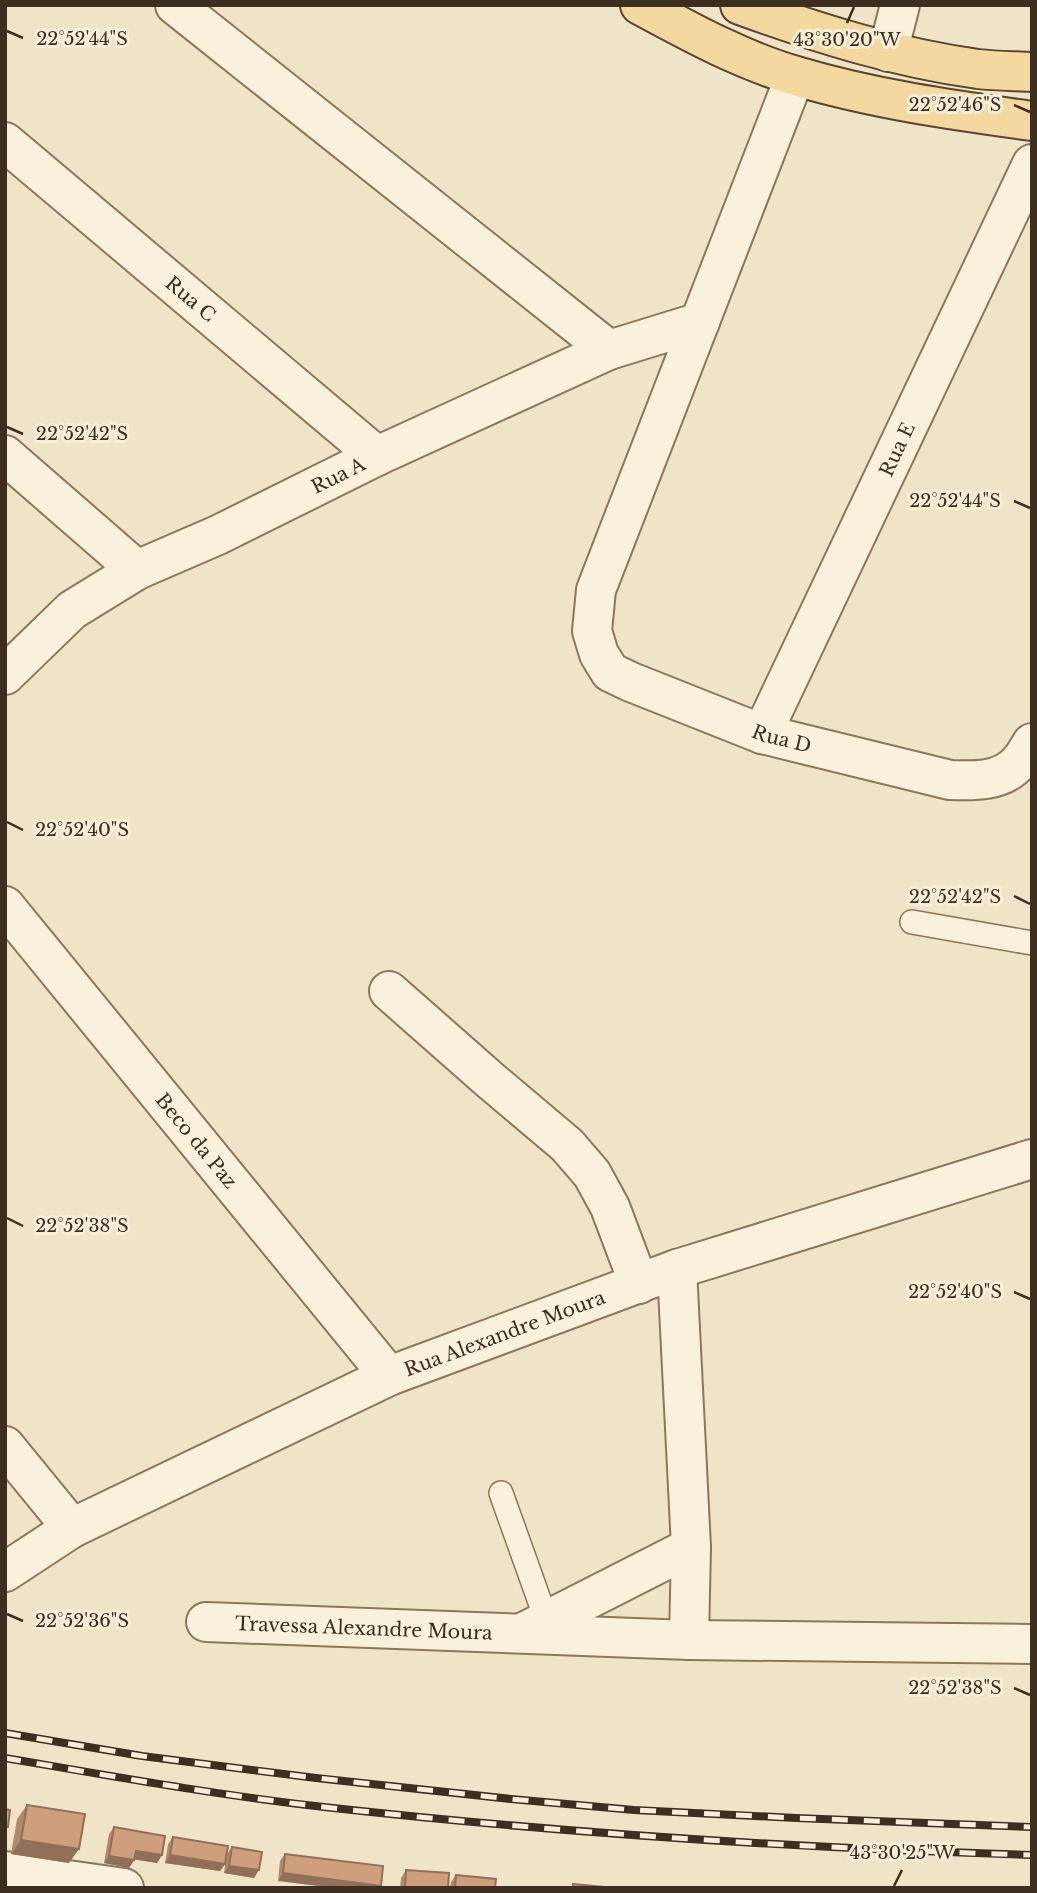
<svg xmlns="http://www.w3.org/2000/svg" width="1037" height="1893" font-family="'Libre Baskerville',serif">
<rect width="100%" height="100%" fill="#f0e4c8"/>
<g fill="none" stroke-linecap="round" stroke-linejoin="round">
<defs>
<g id="service">
<path d="M912,922l120,21"/>
<path d="M501,1493l45,126"/>
</g>
<g id="minor">
<path d="M175,5l434,345"/>
<path d="M888,52l12,-47"/>
<path id="s1" d="M795,76l-199,514 -4,41 7,23 11,18 21,10 131,52 188,46c24,1 52,2 69,-18 5,-5 9,-13 13,-19"/>
<path id="s2" d="M5,142l372,314"/>
<path d="M5,455l132,115"/>
<path id="s3" d="M5,675l67,-65 65,-40 81,-35 159,-79 232,-106 91,-28"/>
<path id="s4" d="M762,734l270,-570"/>
<path id="s5" d="M5,906l384,470"/>
<path d="M389,991l101,89 77,65 25,29 18,33 29,77"/>
<path d="M677,1269l14,278 -2,93"/>
<path d="M5,1446l67,82"/>
<path id="s6" d="M5,1572l67,-44 317,-152 288,-107 355,-110"/>
<path id="s7" d="M206,1622l483,18 343,4"/>
<path d="M522,1633l169,-86"/>
</g>
<path id="tertiary" d="M5,1871l119,17"/>
<g id="primary">
<path d="M640,5c50,27 101,55 156,71 77,23 156,34 236,45"/>
<path d="M740,5c77,28 157,53 238,64 18,2 36,2 54,3"/>
</g>
</defs>
<use href="#service" stroke="#8d765c" stroke-width="26"/>
<use href="#minor" stroke="#8d765c" stroke-width="42"/>
<use href="#tertiary" stroke="#8d765c" stroke-width="42"/>
<use href="#primary" stroke="#5b4430" stroke-width="42"/>
<use href="#service" stroke="#faf1dc" stroke-width="23"/>
<use href="#minor" stroke="#faf1dc" stroke-width="38"/>
<use href="#tertiary" stroke="#faf1dc" stroke-width="38"/>
<use href="#primary" stroke="#f3d9a0" stroke-width="38"/>
<defs>
<g id="rail">
<path d="M5,1733l137,23 174,22 195,21 123,11 162,8 236,9"/>
<path d="M5,1758c106,18 212,37 319,49 235,26 472,41 708,48"/>
</g>
</defs>
<use href="#rail" stroke="#3d2e20" stroke-width="8"/>
<use href="#rail" stroke="#f7eed8" stroke-width="5" stroke-dasharray="16" stroke-linecap="butt"/>
</g>
<g fill="#b2896c">
<path d="M27,1805l42,58 -58,-9 6,-35z"/>
<path d="M114,1827l48,28 -5,8 -22,-4 -6,9 -25,-5 5,-29z"/>
<path d="M173,1837l54,17 5,-7 22,31 -30,-5 2,-15 -1,6 -5,7 -55,-8 3,-19z"/>
<path d="M285,1854l98,12 -105,15 2,-20z"/>
<path d="M406,1870l42,18h-48l1,-10z"/>
<path d="M456,1875l39,13h-45l1,-6z"/>
</g>
<g fill="#916f58">
<path d="M21,1840l58,9 -10,14 -58,-9z"/>
<path d="M136,1851l26,4 -5,8 -26,-4z"/>
<path d="M170,1855l55,9 -5,7 -55,-8z"/>
<path d="M109,1856l25,4 -5,8 -25,-5z"/>
<path d="M229,1866l30,4 -5,8 -30,-5z"/>
<path d="M283,1873l98,13 -2,2h-45l-56,-7z"/>
</g>
<g fill="#cf9f7d" stroke="#916f58" stroke-width="2">
<path d="M27,1805l58,9 -6,35 -58,-9z"/>
<path d="M5,1809l5,1 -2,17h-3z"/>
<path d="M114,1827l51,9 -3,19 -26,-4 -2,9 -25,-4z"/>
<path d="M173,1837l55,9 -3,18 -55,-9z"/>
<path d="M232,1847l30,5 -3,18 -30,-4z"/>
<path d="M285,1854l98,12 -2,20 -98,-13z"/>
<path d="M406,1870l43,3 -1,15h-43z"/>
<path d="M456,1875l40,4 -1,9h-40z"/>
<path d="M573,1884l42,4h-42z"/>
</g>
<path fill="none" stroke="#3d2e20" stroke-width="2.5" d="M847,23l7,-16M7,31l16,7M1014,105l16,7M7,427l16,7M1014,501l16,7M7,822l16,8M1014,896l16,8M7,1218l16,8M1014,1292l16,7M7,1614l16,7M1014,1688l16,7M894,1886l8,-16"/>
<g text-anchor="middle" stroke-width="6" stroke-linejoin="round" paint-order="stroke">
<g font-size="19" fill="#3d2e20" stroke="#f7eed8">
<text dy="7" stroke="none"><textPath href="#s2" startOffset="243">Rua C</textPath></text>
<text dy="7" stroke="none"><textPath href="#s4" startOffset="315">Rua E</textPath></text>
<text dy="7" stroke="none"><textPath href="#s3" startOffset="392">Rua A</textPath></text>
<text dy="7" stroke="none"><textPath href="#s1" startOffset="822">Rua D</textPath></text>
<text dy="7" stroke="none"><textPath href="#s5" startOffset="303">Beco da Paz</textPath></text>
<text dy="7" stroke="none"><textPath href="#s6" startOffset="555">Rua Alexandre Moura</textPath></text>
<text dy="7" stroke="none"><textPath href="#s7" startOffset="158">Travessa Alexandre Moura</textPath></text>
</g>
</g>
<g font-size="18" text-anchor="middle" fill="#3d2e20" stroke="#f7eed8" stroke-width="6" stroke-linejoin="round" paint-order="stroke">
<text x="82" y="45">22°52'44"S</text>
<text x="847" y="46">43°30'20"W</text>
<text x="955" y="111">22°52'46"S</text>
<text x="82" y="440">22°52'42"S</text>
<text x="955" y="507">22°52'44"S</text>
<text x="82" y="836">22°52'40"S</text>
<text x="955" y="903">22°52'42"S</text>
<text x="82" y="1232">22°52'38"S</text>
<text x="955" y="1298">22°52'40"S</text>
<text x="82" y="1627">22°52'36"S</text>
<text x="955" y="1694">22°52'38"S</text>
<text x="902" y="1859">43°30'25"W</text>
</g>
<rect width="1037" height="1893" fill="none" stroke="#3d2e20" stroke-width="14"/>
</svg>
